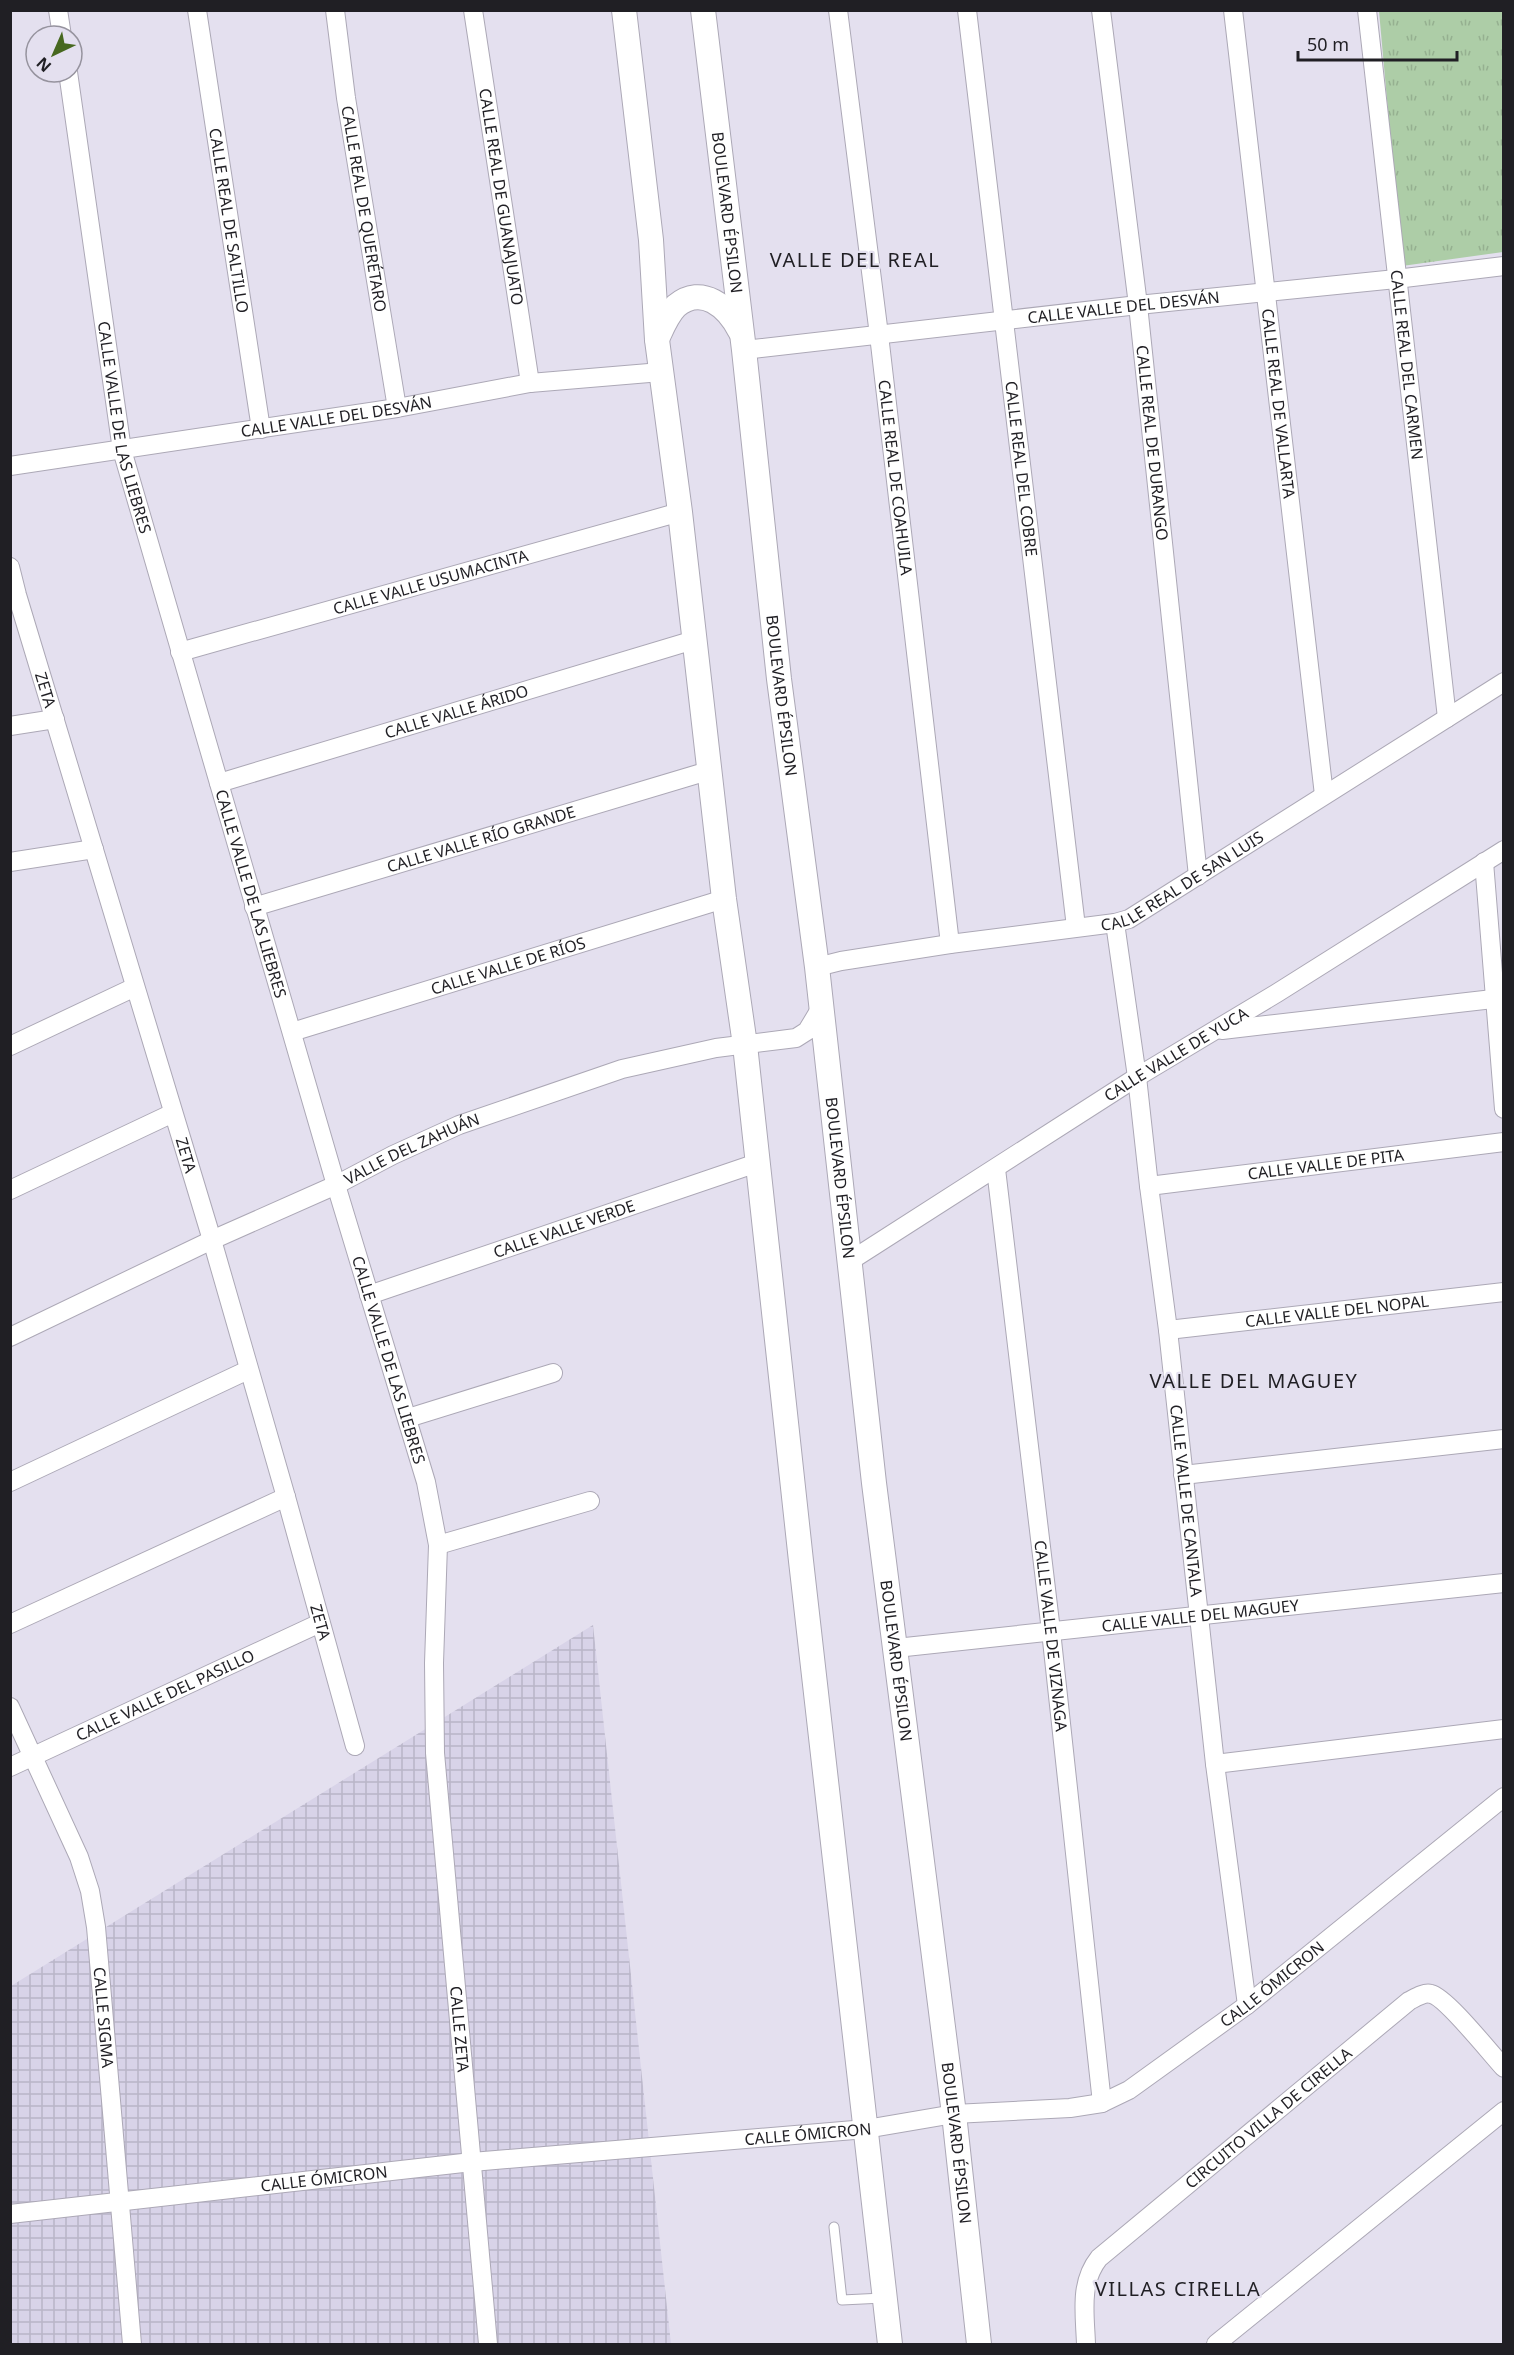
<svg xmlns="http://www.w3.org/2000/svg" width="1514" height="2355" font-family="'Noto Sans',sans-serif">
<defs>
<pattern id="industrial-grid" width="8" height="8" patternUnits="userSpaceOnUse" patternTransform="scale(1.5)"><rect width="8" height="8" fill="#d8d3e8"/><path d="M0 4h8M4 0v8" fill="none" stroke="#b9b5c7"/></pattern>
<pattern id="park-tufts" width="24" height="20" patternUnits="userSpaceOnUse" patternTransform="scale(1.5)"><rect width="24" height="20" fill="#adcda7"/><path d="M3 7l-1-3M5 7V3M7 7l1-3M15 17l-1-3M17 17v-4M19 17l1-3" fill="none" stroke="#95b090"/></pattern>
</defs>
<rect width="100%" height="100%" fill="#e4e0ef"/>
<path fill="url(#industrial-grid)" d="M593,1625l78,719h-660v-358z"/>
<path fill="url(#park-tufts)" d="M1379,11h124v241l-101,14z"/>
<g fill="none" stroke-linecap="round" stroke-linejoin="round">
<defs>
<path id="service" d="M834,2227l8,73 41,-2"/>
<g id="minor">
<path d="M58,10l4,26"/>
<path id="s1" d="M197,10l64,419"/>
<path id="s2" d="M335,10l11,88 51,310"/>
<path id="s3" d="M473,10l57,373"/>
<path id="s4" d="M838,10l41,325 71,609"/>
<path id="s5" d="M967,10l109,917"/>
<path id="s6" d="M1101,10l37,295 60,571"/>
<path id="s7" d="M1233,10l91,785"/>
<path id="s8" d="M1367,10l80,708"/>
<path id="s9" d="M68,72l54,378 214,735 90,297 12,63 -4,118 1,90 53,591"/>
<path id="s10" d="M744,350l394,-45 258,-26 108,-13"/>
<path id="s11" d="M10,466l387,-58 133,-25 131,-11"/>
<path id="s12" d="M10,567l7,28 195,645 74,257 69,249"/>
<path id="s13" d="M180,652l500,-140"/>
<path d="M10,726l45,-7"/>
<path id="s14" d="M219,783l475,-143"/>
<path d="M10,862l84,-13"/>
<path d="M1484,862l20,247"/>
<path id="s15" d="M254,907l454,-136"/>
<path id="s16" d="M1115,923l22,154 12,109 19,144 47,434 32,241"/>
<path id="s17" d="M817,967l24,-6 109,-17 165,-21 14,-4 375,-237"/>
<path d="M1222,1030l271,-31"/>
<path id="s18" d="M292,1032l432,-133"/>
<path d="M10,1046l125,-59"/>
<path id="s19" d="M996,1169l55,462 51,472"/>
<path id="s20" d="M1149,1186l355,-44"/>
<path d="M10,1190l163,-77"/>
<path id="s21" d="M850,1261l287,-184 140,-84 227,-143"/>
<path id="s22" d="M369,1295l388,-132"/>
<path id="s23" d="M1168,1330l336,-38"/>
<path id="s24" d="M10,1337l202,-97 124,-55 57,-30 66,-30 163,-56 94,-21 80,-10 11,-7 15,-25"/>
<path d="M408,1418l145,-45"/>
<path d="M1183,1475l321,-36"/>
<path d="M10,1482l238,-112"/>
<path d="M438,1545l152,-44"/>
<path d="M10,1624l276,-127"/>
<path id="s25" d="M896,1648l608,-65"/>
<path id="s26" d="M10,1707l69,150 11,34 6,36 36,417"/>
<path d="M1215,1764l289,-35"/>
<path id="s27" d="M10,1767l310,-144"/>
<path id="s28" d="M10,2214l462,-52 394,-33 88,-15 116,-6 32,-5 27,-13 118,-85 257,-208"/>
<path id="s29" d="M1086,2344c-1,-30 -7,-61 13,-86l310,-257c6,-3 15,-9 22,-7 15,3 60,60 73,74"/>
<path d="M1216,2344l288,-233"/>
</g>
<g id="tertiary">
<path d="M624,10l27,230 6,100 23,172 44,387 21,146 56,516 89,783"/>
<path id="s30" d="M703,10l41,340 35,329 38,288 57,516 80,631 25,230"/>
<path d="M657,339c5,-11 10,-24 19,-33 26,-22 52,1 64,25"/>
</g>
</defs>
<use href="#service" stroke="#aca8b6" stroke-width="11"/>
<use href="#minor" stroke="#aca8b6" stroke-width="20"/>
<use href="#tertiary" stroke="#aca8b6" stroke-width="26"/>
<use href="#service" stroke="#fff" stroke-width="9"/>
<use href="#minor" stroke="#fff" stroke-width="18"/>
<use href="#tertiary" stroke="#fff" stroke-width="24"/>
</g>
<g text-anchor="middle" stroke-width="4.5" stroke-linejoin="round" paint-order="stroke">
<g font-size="16" fill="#201f24" stroke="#e4e0ef">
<text dy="6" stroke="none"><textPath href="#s3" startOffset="189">CALLE REAL DE GUANAJUATO</textPath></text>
<text dy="6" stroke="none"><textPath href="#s2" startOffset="201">CALLE REAL DE QUERÉTARO</textPath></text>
<text dy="6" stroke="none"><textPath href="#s30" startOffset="204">BOULEVARD ÉPSILON</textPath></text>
<text dy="6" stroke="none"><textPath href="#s1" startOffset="213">CALLE REAL DE SALTILLO</textPath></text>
<text dy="6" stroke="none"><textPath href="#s10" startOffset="382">CALLE VALLE DEL DESVÁN</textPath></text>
<text dy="6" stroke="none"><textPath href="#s8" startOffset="357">CALLE REAL DEL CARMEN</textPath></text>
<text dy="6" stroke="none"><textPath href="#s7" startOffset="396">CALLE REAL DE VALLARTA</textPath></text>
<text dy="6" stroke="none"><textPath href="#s11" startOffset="330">CALLE VALLE DEL DESVÁN</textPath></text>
<text dy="6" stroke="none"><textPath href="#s9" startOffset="360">CALLE VALLE DE LAS LIEBRES</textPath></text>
<text dy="6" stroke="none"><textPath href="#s6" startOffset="436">CALLE REAL DE DURANGO</textPath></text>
<text dy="6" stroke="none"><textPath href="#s5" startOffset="462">CALLE REAL DEL COBRE</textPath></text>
<text dy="6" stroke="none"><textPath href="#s4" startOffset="471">CALLE REAL DE COAHUILA</textPath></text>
<text dy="6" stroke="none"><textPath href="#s13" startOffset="260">CALLE VALLE USUMACINTA</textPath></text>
<text dy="6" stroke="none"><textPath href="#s12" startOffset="128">ZETA</textPath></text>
<text dy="6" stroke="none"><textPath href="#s30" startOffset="690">BOULEVARD ÉPSILON</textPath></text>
<text dy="6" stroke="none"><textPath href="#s14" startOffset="248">CALLE VALLE ÁRIDO</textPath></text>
<text dy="6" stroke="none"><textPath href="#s15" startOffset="237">CALLE VALLE RÍO GRANDE</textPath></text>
<text dy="6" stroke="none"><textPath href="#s17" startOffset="380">CALLE REAL DE SAN LUIS</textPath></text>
<text dy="6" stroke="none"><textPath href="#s9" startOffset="844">CALLE VALLE DE LAS LIEBRES</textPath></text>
<text dy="6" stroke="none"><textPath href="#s18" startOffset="226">CALLE VALLE DE RÍOS</textPath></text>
<text dy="6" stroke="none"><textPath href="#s21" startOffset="386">CALLE VALLE DE YUCA</textPath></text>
<text dy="6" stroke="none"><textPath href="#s24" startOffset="444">VALLE DEL ZAHUÁN</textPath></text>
<text dy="6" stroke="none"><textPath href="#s12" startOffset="614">ZETA</textPath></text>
<text dy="6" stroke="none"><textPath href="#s20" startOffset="178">CALLE VALLE DE PITA</textPath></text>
<text dy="6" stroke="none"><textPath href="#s30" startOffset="1176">BOULEVARD ÉPSILON</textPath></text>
<text dy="6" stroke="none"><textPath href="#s22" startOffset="206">CALLE VALLE VERDE</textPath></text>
<text dy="6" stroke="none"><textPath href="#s23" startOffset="170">CALLE VALLE DEL NOPAL</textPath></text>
<text dy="6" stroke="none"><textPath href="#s9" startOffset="1330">CALLE VALLE DE LAS LIEBRES</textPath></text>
<text dy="6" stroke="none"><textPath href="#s16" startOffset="582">CALLE VALLE DE CANTALA</textPath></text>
<text dy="6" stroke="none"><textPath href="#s25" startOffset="306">CALLE VALLE DEL MAGUEY</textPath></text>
<text dy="6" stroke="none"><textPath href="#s12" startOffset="1100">ZETA</textPath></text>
<text dy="6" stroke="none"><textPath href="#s19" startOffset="470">CALLE VALLE DE VIZNAGA</textPath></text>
<text dy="6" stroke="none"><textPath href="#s30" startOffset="1662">BOULEVARD ÉPSILON</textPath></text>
<text dy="6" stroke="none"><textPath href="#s27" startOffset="171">CALLE VALLE DEL PASILLO</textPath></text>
<text dy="6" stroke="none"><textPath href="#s28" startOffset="1306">CALLE ÓMICRON</textPath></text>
<text dy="6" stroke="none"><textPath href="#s26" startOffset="328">CALLE SIGMA</textPath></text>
<text dy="6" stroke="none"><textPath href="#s9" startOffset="2007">CALLE ZETA</textPath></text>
<text dy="6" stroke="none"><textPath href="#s29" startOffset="309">CIRCUITO VILLA DE CIRELLA</textPath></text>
<text dy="6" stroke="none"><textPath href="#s28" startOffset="802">CALLE ÓMICRON</textPath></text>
<text dy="6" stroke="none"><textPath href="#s30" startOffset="2148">BOULEVARD ÉPSILON</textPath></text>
<text dy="6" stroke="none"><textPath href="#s28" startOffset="316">CALLE ÓMICRON</textPath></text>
</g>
<g font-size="20" letter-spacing="1.5" fill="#201f24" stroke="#e4e0ef">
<text x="855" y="267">VALLE DEL REAL</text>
<text x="1254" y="1388">VALLE DEL MAGUEY</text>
<text x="1178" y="2296">VILLAS CIRELLA</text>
</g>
</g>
<rect width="1514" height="2355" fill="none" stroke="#201f24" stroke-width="24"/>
<g transform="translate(54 54) rotate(224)"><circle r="28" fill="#e4e0ef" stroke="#96939e" stroke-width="1.5"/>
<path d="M0-4.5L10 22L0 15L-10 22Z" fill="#47681f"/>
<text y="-9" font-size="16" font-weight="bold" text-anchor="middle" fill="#201f24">N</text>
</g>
<path d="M1298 51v9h159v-9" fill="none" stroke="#201f24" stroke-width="3"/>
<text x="1307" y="51" font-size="18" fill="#201f24" stroke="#e4e0ef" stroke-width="4.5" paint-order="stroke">50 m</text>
</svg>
